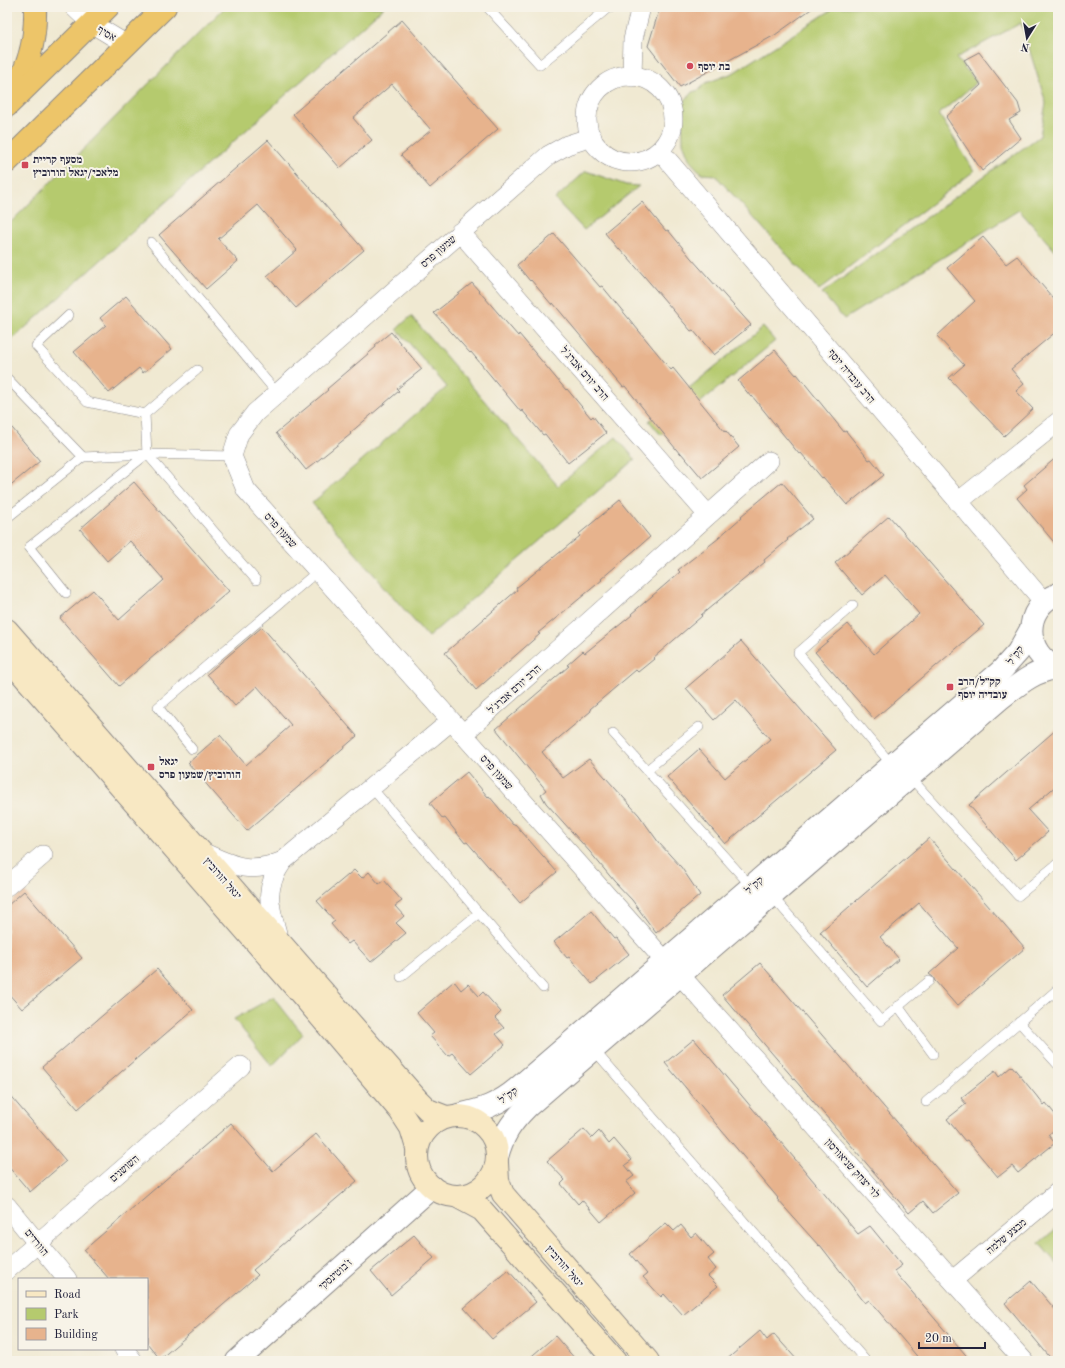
<svg xmlns="http://www.w3.org/2000/svg" width="1065" height="1368" font-family="'Old Standard TT','Frank Ruhl Libre',serif">
<rect width="100%" height="100%" fill="#f7f3e8"/>
<filter id="ink" filterUnits="userSpaceOnUse"><feTurbulence type="fractalNoise" baseFrequency=".025" numOctaves="2"/><feDisplacementMap in="SourceGraphic" scale="8" xChannelSelector="R" yChannelSelector="G"/><feConvolveMatrix kernelMatrix="1 2 1 2 8 2 1 2 1" color-interpolation-filters="sRGB"/></filter>
<filter id="wash" filterUnits="userSpaceOnUse"><feTurbulence type="fractalNoise" baseFrequency=".012" numOctaves="4" result="noise"/><feDisplacementMap in="SourceGraphic" scale="16" xChannelSelector="R" yChannelSelector="G"/><feGaussianBlur stdDeviation="0.9" result="paint"/><feColorMatrix in="noise" values="0 0 0 0 0 0 0 0 0 0 0 0 0 0 0 0 0 1.4 0 .05"/><feComposite in="paint" operator="in"/></filter>
<g filter="url(#wash)">
<rect width="100%" height="100%" fill="#f0e9d2"/>
<g fill="#b5ca6e" stroke="#6c7654">
<path d="M225,7h159l-377,337v-118z"/>
<path d="M836,7h222v247l-39,-44 -175,109 -22,-26 218,-157 6,-33 -25,-80 -65,35 21,24 -38,32 35,57 -155,119 -104,-115 -13,-1 -12,-13 -7,-18 -1,-39 10,-12 7,-2 7,-7 27,-10z"/>
<path d="M586,171l40,14 13,1 -55,44 -29,-31z"/>
<path d="M411,316l147,170 58,-49 19,22 -207,178 -116,-134 135,-116 -50,-58z"/>
<path d="M763,327l12,14 -114,94 -12,-14z"/>
<path d="M273,997l30,37 -31,32 -38,-47z"/>
<path d="M1058,1227v38l-19,-22z"/>
</g>
<g id="blocks">
<g fill="#e7b38d">
<path d="M660,7h154l-39,28 -95,52 -32,-41z"/>
<path d="M402,20l96,109 -68,59 -29,-33 30,-25 -39,-46 -39,34 19,22 -32,28 -47,-54z"/>
<path d="M979,52l39,51 3,10 -12,7 12,18 -39,33 -36,-54 35,-32 -17,-25z"/>
<path d="M268,140l96,110 -68,58 -29,-32 30,-26 -39,-45 -40,34 20,22 -32,28 -47,-54z"/>
<path d="M642,202l24,29 2,-1 23,28 60,67 -37,30 -21,-25 -2,1 -47,-55 -25,-28 -1,1 -13,-16z"/>
<path d="M554,234l46,53 2,-1 69,84 2,-2 52,64 1,-1 13,16 -37,31 -21,-25 -1,1 -55,-68 -2,1 -70,-84 -1,2 -21,-25 -1,1 -13,-16z"/>
<path d="M983,237l23,27 11,-8 41,48v26l-47,39 13,15 -8,7 17,18 -29,27 -55,-58 15,-13 -27,-29 38,-35 -28,-33z"/>
<path d="M472,283l46,53 1,-2 47,56 1,-1 24,29 2,-2 13,17 -38,30 -23,-29 -2,1 -21,-25 -1,2 -50,-60 -1,1 -36,-40z"/>
<path d="M126,296l46,53 -29,24 -4,-5 -30,25 -35,-41 32,-27 -6,-7z"/>
<path d="M391,332l31,37 -25,20 2,2 -49,42 1,1 -45,36 -30,-37 52,-43 -1,-1 49,-42 -1,-2z"/>
<path d="M775,350l21,25 1,-1 47,58 2,-1 23,29 2,-1 13,16 -37,30 -24,-28 -1,1 -21,-25 -2,1 -47,-58 -1,1 -13,-16z"/>
<path d="M7,422l33,39 -33,27z"/>
<path d="M1058,456v91l-41,-49 10,-9 -3,-4z"/>
<path d="M134,482l95,109 -110,95 -59,-68 33,-28 26,30 45,-40 -34,-39 -23,20 -27,-32z"/>
<path d="M782,482l31,37 -26,20 1,1 -24,20 1,2 -64,53 1,1 -49,42 1,1 -16,13 -2,-2 -46,39 1,2 -49,41 21,26 26,-19 50,56 20,28 22,24 19,28 -44,38 -24,-33 -18,-19 -24,-29 -44,-49 -5,-9 5,-4 -50,-61 73,-63 -2,-1 16,-14 2,2 47,-38 -1,-1 49,-42 -2,-2 41,-32h-1l24,-21 -1,-1z"/>
<path d="M620,500l30,37 -49,42 1,1 -64,53 2,1 -64,56 -31,-37 72,-63 -1,-2 64,-52 -1,-2z"/>
<path d="M889,516l95,109 -110,94 -59,-67 33,-28 26,30 45,-40 -34,-39 -23,20 -27,-32z"/>
<path d="M262,627l95,109 -110,95 -59,-68 32,-28 26,30 45,-40 -34,-39 -22,20 -28,-32z"/>
<path d="M741,641l95,109 -111,94 -58,-67 32,-28 26,29 45,-39 -34,-39 -22,20 -28,-32z"/>
<path d="M1058,728v56l-30,26 20,22 -32,28 -47,-55z"/>
<path d="M467,772l21,25 1,-1 24,29 2,-1 42,48 -37,31 -53,-61 -2,1 -20,-25 -2,1 -13,-16z"/>
<path d="M929,838l96,110 -68,58 -22,-25 -2,-4 -4,-3 29,-26 -39,-45 -39,34 19,22 -32,28 -47,-55z"/>
<path d="M354,870l8,8 7,-6 10,12 5,-4 18,21 -7,5 9,10 -8,7 10,10 -35,29 -19,-21 -4,3 -17,-20 4,-3 -18,-20z"/>
<path d="M24,891l58,67 -60,51 -15,-17v-86z"/>
<path d="M591,911l23,28 2,-1 13,16 -37,30 -23,-27 -2,1 -13,-16z"/>
<path d="M760,963l198,230 -25,20 -10,-12 -14,12 -187,-218z"/>
<path d="M157,969l36,41 -115,99 -36,-42z"/>
<path d="M454,981l7,9 7,-6 11,12 4,-4 18,20 -6,6 9,10 -8,6 9,11 -34,29 -19,-21 -4,3 -18,-20 4,-3 -17,-20z"/>
<path d="M694,1039l164,195 12,-8 32,39 -8,6 77,90h-50l-52,-61 -4,3 -45,-58 -1,1 -42,-47 1,-1 -113,-135z"/>
<path d="M1012,1066l32,39 2,-2 12,15v9l-10,8 7,8 -37,30 -6,-7 -14,11 -31,-37 -2,1 -18,-22 19,-15 -5,-6 34,-27 4,6z"/>
<path d="M7,1092l59,69 -36,31 -23,-27z"/>
<path d="M231,1123l42,48 43,-37 41,47 -104,89 5,5 -98,84 -13,-16v-64h-38l-25,-29z"/>
<path d="M584,1129l8,9 7,-7 10,13 5,-5 18,21 -7,5 9,11 -8,6 9,11 -34,29 -19,-22 -4,4 -17,-20 4,-4 -18,-19z"/>
<path d="M666,1223l8,8 7,-6 10,12 5,-4 18,21 -6,5 8,10 -8,7 10,10 -35,29 -19,-21 -3,3 -18,-20 4,-3 -17,-20z"/>
<path d="M414,1235l20,23 -43,37 -20,-24z"/>
<path d="M508,1270l28,32 -44,37 -28,-31z"/>
<path d="M1031,1281l27,32v48h-5l-48,-58z"/>
<path d="M760,1331l7,9 7,-6 24,27h-73z"/>
<path d="M555,1336l22,25h-51z"/>
</g>
</g>
</g>
<g filter="url(#ink)">
<use href="#blocks" fill-opacity="0" stroke="#898686" stroke-width="1"/>
<g fill="none" stroke-linecap="round" stroke-linejoin="round">
<defs>
<g id="service">
<path d="M487,7l53,58 68,-57h33"/>
<path d="M151,242l126,151"/>
<path d="M69,315l-33,31 51,56 58,12"/>
<path d="M197,370l-52,44 2,40 109,126"/>
<path d="M7,378l76,79"/>
<path d="M7,518l76,-61 64,-3 85,2"/>
<path d="M66,593l-37,-46 118,-93"/>
<path d="M853,605l-55,48 94,112"/>
<path d="M613,733l138,153"/>
<path d="M192,749l-34,-42 160,-136"/>
<path d="M647,770l52,-43"/>
<path d="M910,777l108,119 40,-33"/>
<path d="M371,787l172,201"/>
<path d="M772,896l109,125 48,-40"/>
<path d="M401,977l78,-64"/>
<path d="M898,1006l35,48"/>
<path d="M1019,1022l39,43"/>
<path d="M594,1050l272,311"/>
<path d="M926,1102l132,-113"/>
</g>
<g id="minor">
<path d="M74,7l17,16 36,22"/>
<circle cx="630" cy="119" r="43"/>
<path d="M632,77l1,-38 8,-32"/>
<path d="M592,137l-25,8 -18,10 -294,258 -16,21 -7,22 14,34 419,471"/>
<path d="M660,151l384,451"/>
<path d="M460,232l248,283"/>
<path d="M958,502l100,-80"/>
<path d="M463,734l306,-273"/>
<path d="M200,851c32,14 48,24 83,10"/>
<path d="M7,886l36,-31"/>
<path d="M279,941c-8,-33 -18,-49 4,-80l168,-140"/>
<path d="M680,975l344,386"/>
<path d="M7,1206l60,73"/>
<path d="M7,1270l234,-204"/>
<path d="M953,1280l105,-88"/>
<path d="M124,1349l9,12"/>
</g>
<g id="tertiary">
<path d="M1058,594c-36,13 -35,60 0,74"/>
<path d="M458,1115c24,-5 40,-10 60,-27l483,-417 17,-19 13,-23"/>
<path d="M497,1157c6,-22 14,-34 30,-50l474,-409c17,-13 34,-28 56,-30"/>
<path d="M237,1361l195,-174"/>
</g>
<g id="secondary">
<path d="M7,630l410,469 11,11 18,7"/>
<path d="M7,657l294,337 99,117 11,17 6,20"/>
<circle cx="457" cy="1156" r="40"/>
<path d="M497,1163l1,18 5,13 145,167"/>
<path d="M456,1196l26,14 133,151"/>
</g>
<g id="trunk">
<path d="M13,91c17,-25 23,-54 22,-84"/>
<path d="M7,106l101,-99"/>
<path d="M7,162l158,-155"/>
</g>
</defs>
<use href="#service" stroke="#898686" stroke-width="10"/>
<use href="#minor" stroke="#898686" stroke-width="20"/>
<use href="#tertiary" stroke="#898686" stroke-width="24"/>
<use href="#secondary" stroke="#898686" stroke-width="24"/>
<use href="#trunk" stroke="#898686" stroke-width="24"/>
<use href="#service" stroke="#fff" stroke-width="9"/>
<use href="#minor" stroke="#fff" stroke-width="19"/>
<use href="#tertiary" stroke="#fff" stroke-width="22"/>
<use href="#secondary" stroke="#f8e8c3" stroke-width="22"/>
<use href="#trunk" stroke="#edc569" stroke-width="22"/>
</g>
</g>
<g fill="#d1495b" stroke="#f7f3e8" stroke-width="1.5">
<circle cx="690" cy="66" r="4"/>
<rect x="21" y="161" width="8" height="8" rx="2"/>
<rect x="946" y="683" width="8" height="8" rx="2"/>
<rect x="147" y="763" width="8" height="8" rx="2"/>
</g>
<g text-anchor="middle" stroke-width="4" stroke-linejoin="round" paint-order="stroke">
<g font-size="11" fill="#22223b" stroke="#f7f3e8">
<text transform="translate(107 33) rotate(31)" y="4">אסיף</text>
<text transform="translate(438 251) rotate(-41)" y="4">שמעון פרס</text>
<text transform="translate(585 373) rotate(49)" y="4">הרב יורם אברג'ל</text>
<text transform="translate(852 376) rotate(50)" y="4">הרב עובדיה יוסף</text>
<text transform="translate(281 530) rotate(48)" y="4">שמעון פרס</text>
<text transform="translate(1015 655) rotate(-53)" y="4">קק"ל</text>
<text transform="translate(514 689) rotate(-42)" y="4">הרב יורם אברג'ל</text>
<text transform="translate(497 772) rotate(48)" y="4">שמעון פרס</text>
<text transform="translate(223 878) rotate(49)" y="4">יגאל הורוביץ</text>
<text transform="translate(754 885) rotate(-41)" y="4">קק"ל</text>
<text transform="translate(508 1095) rotate(-35)" y="4">קק"ל</text>
<text transform="translate(124 1168) rotate(-41)" y="4">השושנים</text>
<text transform="translate(853 1168) rotate(48)" y="4">לוי יצחק שניאורסון</text>
<text transform="translate(1006 1236) rotate(-40)" y="4">מבצע שלמה</text>
<text transform="translate(37 1242) rotate(51)" y="4">הוורדים</text>
<text transform="translate(565 1266) rotate(49)" y="4">יגאל הורוביץ</text>
<text transform="translate(335 1274) rotate(-42)" y="4">ז'בוטינסקי</text>
</g>
<g font-size="11" font-weight="bold" fill="#22223b" stroke="#f7f3e8" text-anchor="start">
<text x="698" y="70">בת יוסף</text>
<text x="33" y="163">מסעף קריית<tspan x="33" dy="13">מלאכי/יגאל הורוביץ</tspan></text>
<text x="958" y="685">קק״ל/הרב<tspan x="958" dy="13">עובדיה יוסף</tspan></text>
<text x="159" y="765">יגאל<tspan x="159" dy="13">הורוביץ/שמעון פרס</tspan></text>
</g>
</g>
<rect width="1065" height="1368" fill="none" stroke="#f7f3e8" stroke-width="24"/>
<rect x="18" y="1278" width="130" height="72" fill="#f7f3e8" stroke="#a29fa3"/>
<rect x="26" y="1291" width="20" height="6" fill="#f8e8c3" stroke="#a29fa3"/>
<text x="54" y="1298" font-size="12" fill="#22223b">Road</text>
<rect x="26" y="1308" width="20" height="12" fill="#b5ca6e" stroke="#a29fa3"/>
<text x="54" y="1318" font-size="12" fill="#22223b">Park</text>
<rect x="26" y="1328" width="20" height="12" fill="#e7b38d" stroke="#a29fa3"/>
<text x="54" y="1338" font-size="12" fill="#22223b">Building</text>
<g transform="translate(1027 38) rotate(191)" stroke="#f7f3e8" stroke-width="3" paint-order="stroke">
<path d="M0-3L7 15L0 10L-7 15Z" fill="#22223b"/>
<text y="-6" font-size="11" font-weight="bold" text-anchor="middle" fill="#22223b">N</text>
</g>
<path d="M919 1342v6h66v-6" fill="none" stroke="#22223b" stroke-width="2"/>
<text x="925" y="1342" font-size="12" fill="#22223b" stroke="#f7f3e8" stroke-width="3" paint-order="stroke">20 m</text>
</svg>
